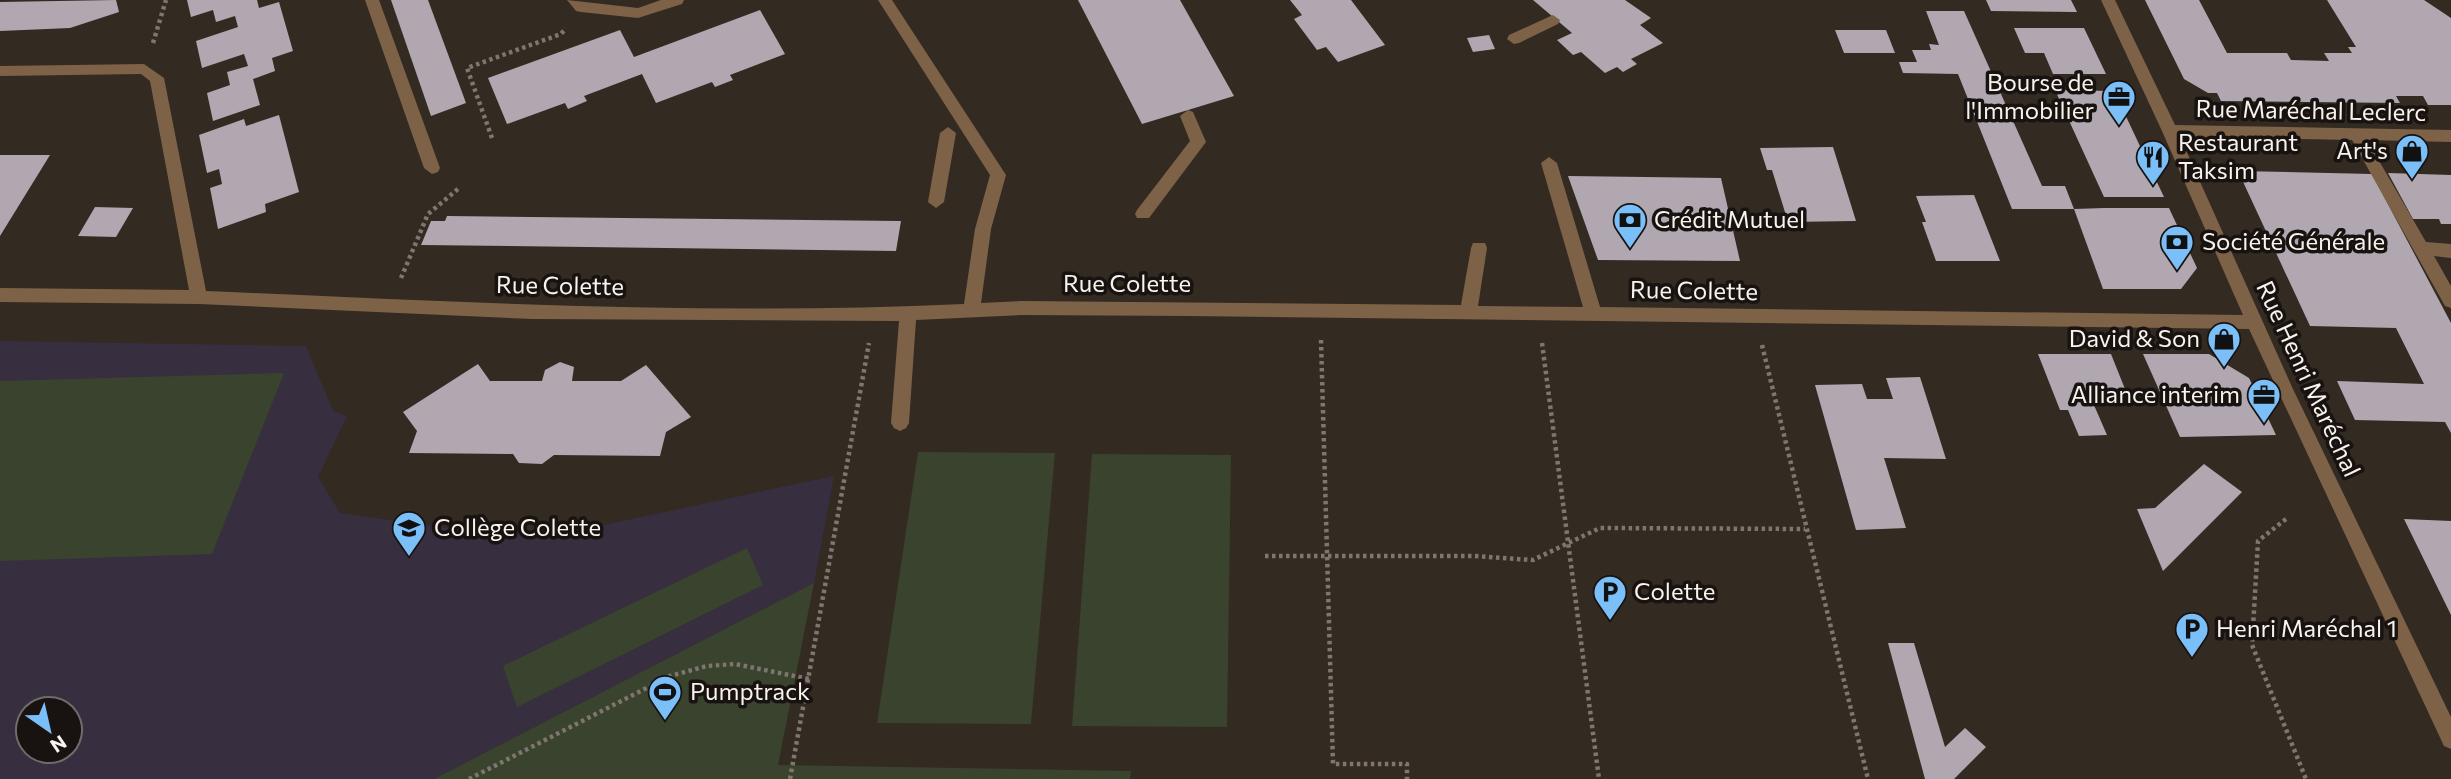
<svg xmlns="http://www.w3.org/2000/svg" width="2451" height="779" font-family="Commissioner,sans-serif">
<rect width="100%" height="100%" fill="#332a22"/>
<path fill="#372f40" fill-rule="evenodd" d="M0,341l306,5 27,65 14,5 -29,61 22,36 134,19 92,1 268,-57 -20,107 -380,196h-434zM28,709h42v42h-42z"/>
<g fill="#39432d">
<path d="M284,373l-72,181 -212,7v-180z"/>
<path d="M918,452l137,1 -24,271 -154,-1z"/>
<path d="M1092,454l139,1 -4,272 -155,-1z"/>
<path d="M747,548l16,37 -246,122 -14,-41z"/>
<path d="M814,583l-36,182 353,6 -1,8h-696z"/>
</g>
<g fill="#b1a7b1">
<path d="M116,0l3,12 -49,16 -70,3v-29z"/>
<path d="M187,0h70l2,8 20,-6 14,49 -21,7 3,13 -22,8 7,26 -47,16 -6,-28 23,-8 -3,-13 21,-6 -4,-12 -42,14 -6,-27 42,-14 -3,-11 -19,6 -3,-12 -22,7z"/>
<path d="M391,0h37l38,103 -35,13z"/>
<path d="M1078,0h102l54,96 -92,28z"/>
<path d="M1290,0h61l34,45 -47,17 -12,-15 -9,3 -23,-31 8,-4z"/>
<path d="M1533,0h92l26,18 -11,7 23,18 -32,16 6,5 -14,8 -6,-5 -12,6 -24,-21 -8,3 -16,-15 15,-7z"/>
<path d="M1986,0h85l6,12 -86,-1z"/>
<path d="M2145,0h54l28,53h60l4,7 38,1 -5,-8h28l-4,-6h8l-29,-47h97l27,18v87h-23l-5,-9h-27l4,7 -179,-2 -4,-8h-9l-24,-14z"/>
<path d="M760,10l25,44 -55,21 3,5 -18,7 -3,-5 -56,21 -14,-29 -58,22 3,5 -19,8 -3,-6 -58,21 -19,-46 132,-48 14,27z"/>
<path d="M1926,11h38l78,175h23l9,23h-62l-54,-135 -55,-1 -4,-11h18l-5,-12h19l-2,-6 10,1z"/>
<path d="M2014,28h70l22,46h-53l-9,-21h-19z"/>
<path d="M1835,30h51l9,23h-51z"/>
<path d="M1489,35l6,14 -22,3 -6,-14z"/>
<path d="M2055,90l59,1 50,106h-60z"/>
<path d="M279,115l20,77 -34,12 1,8 -48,17 -8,-41 12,-4 -3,-15 -12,4 -8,-38 45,-16 2,7z"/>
<path d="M1833,147l23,74 -68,1 -16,-52h-5l-7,-22z"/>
<path d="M0,155h50l-50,81z"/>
<path d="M2238,171l134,3 79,149v110l-6,-11 -90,-2 -18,-39 87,3 -28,-56 -86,-2z"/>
<path d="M2388,173l63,2v49h-10l-2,-5h-26z"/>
<path d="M1568,176l153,2 19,83 -142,-1z"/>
<path d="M1974,195l26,66h-64l-14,-39h4l-10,-26z"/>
<path d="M95,207l38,1 -17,29 -38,-1z"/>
<path d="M2104,208h65l28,60 -16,21h-78l-29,-80z"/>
<path d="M447,216l454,5 -5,30 -475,-6 10,-24h14z"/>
<path d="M2038,354h73l14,35h-38l20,46 -28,1 -11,-26h-8z"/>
<path d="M2143,354h66l40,24 27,57 -96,2z"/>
<path d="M560,362l14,5 -2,14h49l25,-16 45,52 -25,15 -6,24 -106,-1 -12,9 -23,-1 -6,-9 -104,-1 8,-22 -14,-19 75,-48 12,17h52l3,-11z"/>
<path d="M1920,377l26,82 -62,-1 22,70 -50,2 -41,-145 47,-1 5,15h26l-7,-21z"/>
<path d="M2204,464l38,28 -79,79 -26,-62 18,-1z"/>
<path d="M2404,519l47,2v94z"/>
<path d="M1888,643h26l31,104 20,-19 21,19 -32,32h-29z"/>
</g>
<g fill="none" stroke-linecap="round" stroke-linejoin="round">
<g stroke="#7e766f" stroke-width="4.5" stroke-dasharray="3.5 3.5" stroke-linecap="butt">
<path d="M153,43l13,-43"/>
<path d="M492,138l-25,-70 94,-34 5,-6"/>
<path d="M401,278l27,-64 31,-26"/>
<path d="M1321,340l12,424h74v15"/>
<path d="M1542,343l57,436"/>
<path d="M1762,345l106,434"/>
<path d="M2286,519l-28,22 -6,104 54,134"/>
<path d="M1265,556h209l59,4 67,-32 205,1"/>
<path d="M469,779l201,-103 37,-10 28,-2 74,15"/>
<path d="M790,779l79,-436"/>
</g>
<g fill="#7e6248" fill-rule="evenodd">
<path d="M365,0h14l61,168 -2,4 -6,2 -8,-6z"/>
<path d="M567,0l71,8 23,-8h23l-2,4 -44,14 -57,-6 -5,-1z"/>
<path d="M878,0h14l114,175 -15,54 -10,74 40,-2 440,4 10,-57 2,-5h12l2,5 -9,58 105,1 -42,-144 8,-6 8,6 43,144 643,8 -81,-184 -61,-131h14l60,125 276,5v12l-84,-2 59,102 25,2v14l-17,-2 17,30v22l-6,-2 -93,-166 -172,-3 112,250 159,330v32l-7,-3 -195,-417 -1059,-13 -169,-1 -105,5 -7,103 -3,5 -6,3 -6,-3 -3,-5 8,-102 -367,-2 -333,-15 -199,-2v-14l189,2 -39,-209 -9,-7 -141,2v-10l144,-2 20,14 42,213c252,11 505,25 758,13l11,-75 15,-54z"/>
<path d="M1553,15l7,5 -2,4 -39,19 -5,1 -7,-5 2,-4z"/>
<path d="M1188,110l5,2 13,30 -57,76h-12l-2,-4 2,-4 53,-69 -10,-25z"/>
<path d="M948,127l8,6 -12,69 -8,6 -8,-6 12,-69z"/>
</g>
</g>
<defs>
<symbol id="office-pin" viewBox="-11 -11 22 30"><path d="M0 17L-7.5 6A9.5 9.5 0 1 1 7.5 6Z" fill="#7abff8" stroke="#181310"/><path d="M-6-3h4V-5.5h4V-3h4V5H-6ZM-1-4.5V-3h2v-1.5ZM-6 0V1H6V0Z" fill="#111"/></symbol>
<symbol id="shop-pin" viewBox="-11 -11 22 30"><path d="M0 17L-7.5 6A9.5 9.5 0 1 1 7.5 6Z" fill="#7abff8" stroke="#181310"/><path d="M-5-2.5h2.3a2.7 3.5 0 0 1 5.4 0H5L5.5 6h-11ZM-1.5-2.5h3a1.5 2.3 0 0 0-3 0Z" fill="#111"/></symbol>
<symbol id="restaurant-pin" viewBox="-11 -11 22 30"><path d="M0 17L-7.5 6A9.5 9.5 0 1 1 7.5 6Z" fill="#7abff8" stroke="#181310"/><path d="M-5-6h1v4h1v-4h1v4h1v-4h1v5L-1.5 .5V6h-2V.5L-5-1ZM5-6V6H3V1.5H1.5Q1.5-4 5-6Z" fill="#111"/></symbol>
<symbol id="bank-pin" viewBox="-11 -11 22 30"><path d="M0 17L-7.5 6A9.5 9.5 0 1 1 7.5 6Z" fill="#7abff8" stroke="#181310"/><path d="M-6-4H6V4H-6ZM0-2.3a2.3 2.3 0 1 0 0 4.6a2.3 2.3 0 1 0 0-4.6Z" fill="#111"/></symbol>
<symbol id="school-pin" viewBox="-11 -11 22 30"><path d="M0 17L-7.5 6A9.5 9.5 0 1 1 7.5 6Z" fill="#7abff8" stroke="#181310"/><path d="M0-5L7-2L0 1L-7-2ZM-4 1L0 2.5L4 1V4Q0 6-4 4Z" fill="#111"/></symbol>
<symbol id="parking-pin" viewBox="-11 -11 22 30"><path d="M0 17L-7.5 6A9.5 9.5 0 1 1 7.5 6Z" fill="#7abff8" stroke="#181310"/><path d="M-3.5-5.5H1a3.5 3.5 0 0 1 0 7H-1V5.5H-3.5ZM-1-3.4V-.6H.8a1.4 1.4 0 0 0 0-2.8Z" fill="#111"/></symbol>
<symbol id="stadium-pin" viewBox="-11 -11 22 30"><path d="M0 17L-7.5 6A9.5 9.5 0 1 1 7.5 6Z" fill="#7abff8" stroke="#181310"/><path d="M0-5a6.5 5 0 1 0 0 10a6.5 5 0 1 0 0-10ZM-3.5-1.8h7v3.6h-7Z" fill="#111"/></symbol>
</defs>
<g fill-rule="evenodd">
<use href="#office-pin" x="2100" y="78" width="38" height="52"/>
<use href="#shop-pin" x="2393" y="132" width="38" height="52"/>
<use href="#restaurant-pin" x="2134" y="138" width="38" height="52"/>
<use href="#bank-pin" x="1611" y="201" width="38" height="52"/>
<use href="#bank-pin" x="2158" y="223" width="38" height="52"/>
<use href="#shop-pin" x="2205" y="320" width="38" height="52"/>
<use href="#office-pin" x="2245" y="376" width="38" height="52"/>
<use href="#school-pin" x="390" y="509" width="38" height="52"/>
<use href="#parking-pin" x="1591" y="573" width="38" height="52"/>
<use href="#parking-pin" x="2173" y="610" width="38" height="52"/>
<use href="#stadium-pin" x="646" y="673" width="38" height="52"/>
</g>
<g text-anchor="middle" stroke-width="7" stroke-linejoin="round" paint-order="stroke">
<g font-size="24" fill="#f9f2ed" stroke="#181310" text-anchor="start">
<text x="2094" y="91" text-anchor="end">Bourse de<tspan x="2094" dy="28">l'Immobilier</tspan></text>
<text x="2178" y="151">Restaurant<tspan x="2178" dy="28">Taksim</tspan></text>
<text x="2388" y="159" text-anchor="end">Art's</text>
<text x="1654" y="228">Crédit Mutuel</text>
<text x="2202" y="250">Société Générale</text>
<text x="2200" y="347" text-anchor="end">David &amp; Son</text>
<text x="2240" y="403" text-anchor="end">Alliance interim</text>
<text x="434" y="536">Collège Colette</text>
<text x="1634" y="600">Colette</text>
<text x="2216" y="637">Henri Maréchal 1</text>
<text x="690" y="700">Pumptrack</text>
</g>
<g font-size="24" fill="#f9f2ed" stroke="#181310">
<text transform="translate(2311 111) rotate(1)" y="8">Rue Maréchal Leclerc</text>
<text x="1127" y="292">Rue Colette</text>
<text transform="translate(560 286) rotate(1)" y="8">Rue Colette</text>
<text transform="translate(1694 291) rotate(1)" y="8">Rue Colette</text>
<text transform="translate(2308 379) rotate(65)" y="8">Rue Henri Maréchal</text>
</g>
</g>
<g transform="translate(49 730) rotate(146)"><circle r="33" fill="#181310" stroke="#726c68" stroke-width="2"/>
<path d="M0-5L12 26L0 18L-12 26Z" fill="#7abff8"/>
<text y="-10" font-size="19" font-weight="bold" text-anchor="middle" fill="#f9f2ed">N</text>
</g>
</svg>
